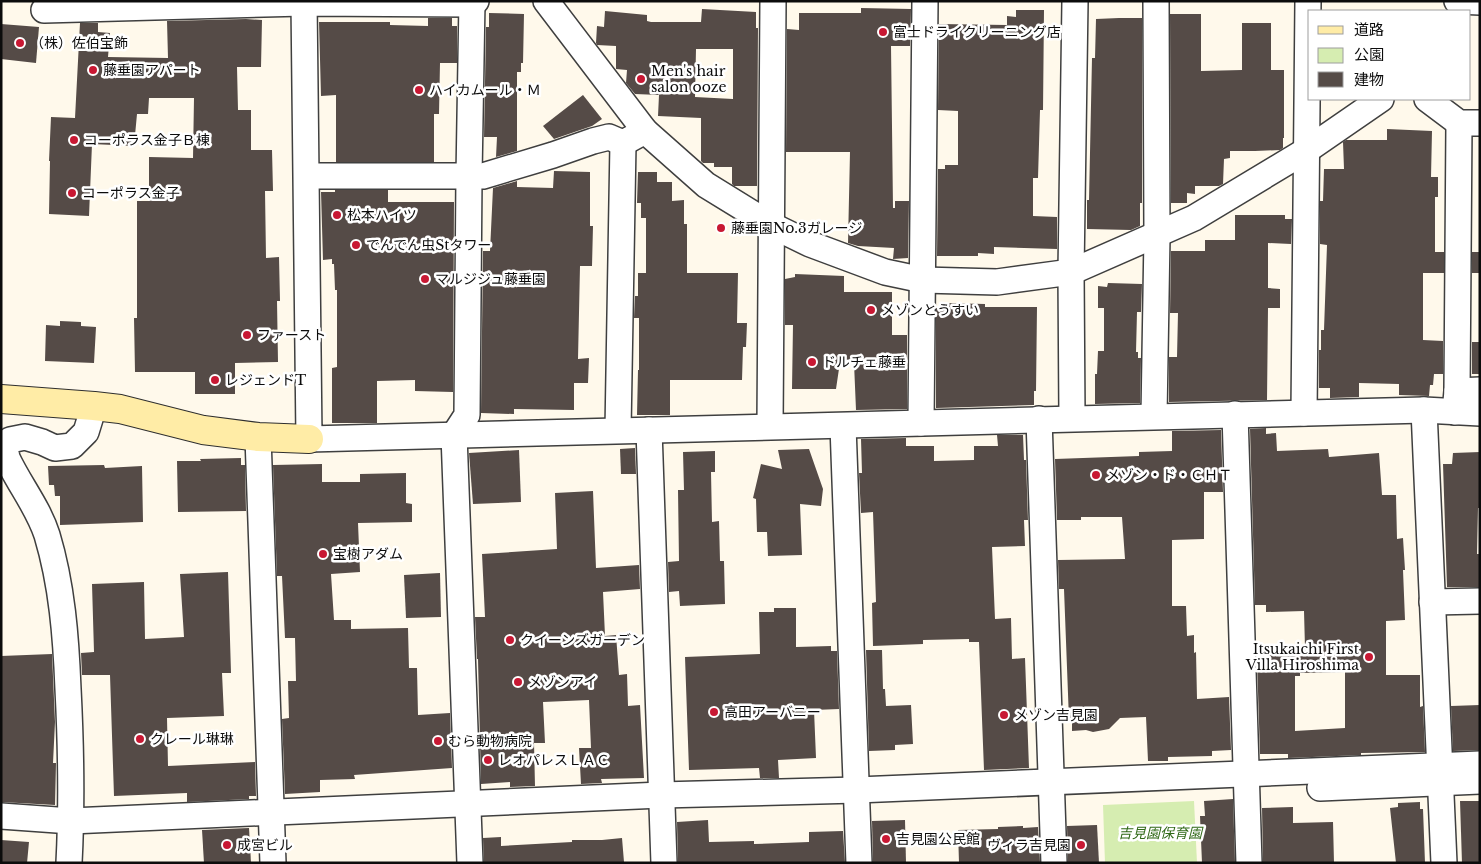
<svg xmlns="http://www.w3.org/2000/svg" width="1481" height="864" font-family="'Libre Baskerville','Noto Sans JP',serif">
<rect width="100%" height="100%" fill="#fff9eb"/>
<path fill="#d6edb1" d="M1194,801l3,62h-92l-2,-58z"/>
<g fill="#554b47" fill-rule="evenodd">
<path d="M861,8l50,1 -1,37h-19l2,162h2v-7h14l-1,57 -15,1 1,-11 -36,-2 -10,-3 2,-91h-64l1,-123 12,1v-17h62z"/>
<path d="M702,9l54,3v16h2l-1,158h-23l-2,-2v-17h-18v-4h-11l-2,-2v-43l-43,-2 1,-21 -24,-1 -9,-11 1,-13 -11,-1v-23l-19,-1 -1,-2 1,-17 7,1 1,-16 42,4v6l4,1h50zM696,49h37v50l-38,-2z"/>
<path d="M1016,10h28l-1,100h-3l-2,68h-5v38l24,1v32l-63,-2v7l-16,-1v3h-41l1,-87h7v-4h13v-54l-20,-1 1,-86 68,1v-9l9,1z"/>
<path d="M489,13l35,1 -1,49h-2v9h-4v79l-21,6 1,-20h-13l2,-110h3z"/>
<path d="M1170,14h31v57l41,-1v-47h29v47h13v68h-1v10l-3,2 -25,1h-25v7l-6,1 -1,25 -4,2h-24v8l-8,-1v10h-16z"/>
<path d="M428,18h24v8h5v37h-17l-1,51h-5v48h-98v-67l-15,1 -2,-74h71v3l38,1z"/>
<path d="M1119,18h23v185h-2v23l-9,4 -44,-1v-29h2l3,-142h3l1,-39z"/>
<path d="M246,19l16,1 -1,47h-24l1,43h13v40h21l1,41h-8l1,67 13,-1 1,44h-3l1,61 -43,1v31h-40v-22h-60l-1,-54h3v-117h12v-44l44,1 1,-60h-45l-1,16h-11l-3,32 -42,-2 -3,72 -40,-2 1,-53h-1l2,-44 24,1 5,-95h18v9l12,1 -2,24 60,1 -1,-37z"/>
<path d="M1,24l38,3 -3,36 -35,-4z"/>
<path d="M583,95l19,24 -10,7 -38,13 -11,-13z"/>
<path d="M1387,129l45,2 -1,46h7v20h-3v55h9v21h-21v67l20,1v33h-9l-1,11h-3l-1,11 -30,-1v-11l-40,-1v14l-29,1v-10h-11v-38h2v-20h3l3,-85 -7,-1v-43h3l1,-32h20l-1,-27 3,-2h41z"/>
<path d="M554,171l36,1v54h3l-1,40h-12l-2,93 11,-1 -1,25h-14v27l-60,-1v5l-33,-1 2,-162h7l3,-63 24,-7v6l36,1z"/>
<path d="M638,172h19v10h15v19l12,-1v24h3v49h51l-1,50h10l-1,24h-3l-1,33h-72v35h-33l1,-45h1v-52h-5l1,-22h3v-23h8v-55h-5v-15h-4z"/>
<path d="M335,190h53v12h66l-1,190 -38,-1v-11l-38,1v42h-45v-55l5,-1v-77h-2l-1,-26h-2v-5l-9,1 -2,-68h14z"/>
<path d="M1235,215h50v4h7l-1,25 -23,-1v45l12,1v19h-12l-1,92 -98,2v-45h8l1,-44h-8l1,-62h34v-11h30z"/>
<rect x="1472" y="252" width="8" height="21"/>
<path d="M795,274l49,2v16h48v43h15v74l-51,1 -2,-47 -14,-1 -4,27h-44l1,-64h-8v-46l10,-2z"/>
<path d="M1108,283l34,1 -1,28h-4l-1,40h2v6h3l-1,45 -45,1v-30h2l1,-23h6v-43h-6v-22l9,1z"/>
<path d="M944,303l41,1v3h52l-1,84h-2v14l-98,3v-100h8z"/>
<path d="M60,321l21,1v4l15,1 -2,36 -49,-2 1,-36 14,1z"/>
<rect x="1472" y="342" width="8" height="32"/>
<path d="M1266,428v6l10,-1 1,18 51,-2 1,8 50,-4 3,42h14l1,44 6,-1 2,32h-2l2,50 -19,1v54h34v32l3,-1 2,46 -64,1v2l-73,3v-4h-28l-3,-94h11v-11l37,-1 -1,-37 -38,1v-7h-11l-5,-176zM1345,672v56l-50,3v-55h5v-3z"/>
<path d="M1221,430l2,62h-19v47l-32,1v66h14l1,30 7,-1v18l2,-1 1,47 32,-2 2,53 -19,1v5l-44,1v4h-20l-2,-44 -26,1 -11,11 -16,3 -7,-2 -14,1v-11h-3l-5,-131h-5l-1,-29 67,-1 -3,-42h-41v3h-24l-2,-61 84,-3v-4l33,-1v-20z"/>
<path d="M997,435h26l1,25h2l2,60h-4l1,26 -33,1 3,72 16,-1 1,41 13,-1 4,110 -45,2 -5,-128h-10v-3l-46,1v4l-50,2 -1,-43 4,-1 -3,-90 -12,1 -2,-40h3l-1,-34 45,-1v8h28v15l40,-1v-14h24z"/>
<path d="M635,448l1,26h-15l-1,-25z"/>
<path d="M809,449l14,40 -2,17 -21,-2 2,51 -34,1 -1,-24h-10l-1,-33 -3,-1 8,-34 21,5 -4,-19z"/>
<path d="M519,450l2,52 -48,2 -4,-51z"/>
<path d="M715,451v21h-4l1,50 7,-1 1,40h4l1,43 -45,2 -1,-15 -10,1 -1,-30 11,-1 -1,-71h6l-1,-38z"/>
<path d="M1480,452v56h-2l-1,46h2l1,33h-33l-4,-123h9l1,-11z"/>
<path d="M241,458v7h4l1,46 -68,1 -1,-51h24l-1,-2z"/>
<path d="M322,464v18h38v-8l46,-1v30l6,1v18l-54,1 2,49 -29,2 3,46h17v9l57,-1 1,40h8l1,47 32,-2 2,55 -98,7 1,4 -35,1v12l-35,2 -3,-75 7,-1 -1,-37h8l-1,-43h-10l-3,-62h-5l-4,-111z"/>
<path d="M104,465l1,3 37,-2 1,56 -83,3v-29h-5l-1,-11h-5l-1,-19z"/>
<path d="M593,491l3,77 43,-3 1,24 -37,3 2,44 11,-1 3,40 8,-1 1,32 12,-1 4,73 -43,1 1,4 -21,1 -2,-36h12l-2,-48 -46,2 2,41h-11l1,43 -25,1v-5l-29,2 -3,-125h-1l-2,-42h10l-3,-63 75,-5 -2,-56z"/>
<path d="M228,572l3,101h-9l2,43 -57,2 1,48 87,-4 1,34h-7v3l-62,3v-9l-73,3 -4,-121h-28l-1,-22 13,-1 -2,-68 52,-2 1,57 39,-2 -4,-63z"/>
<path d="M440,573l1,44 -35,1 -2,-43z"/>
<path d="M774,608h22v39l35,-1v5h6l2,58 -25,1 2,48 -38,2 1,18h-19l-1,-10 -70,2 -4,-113 75,-3 -1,-42h15z"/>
<path d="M866,650h16l1,39h2l1,17 25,-1 2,39 -18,1v5l-26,1z"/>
<path d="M52,654l3,68 -2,41h3l-1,42 -54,-3v-146z"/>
<path d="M1480,705v45l-27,1 -2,-45z"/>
<path d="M1233,799l2,64h-33l-2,-47h5l-1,-15z"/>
<path d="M1460,801h20v62h-18z"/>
<path d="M1420,802v7h3l2,54h-29l-6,-55 8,-1v-4z"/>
<path d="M1293,807v16l40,-1 1,41h-71l-1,-55z"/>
<path d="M708,820l1,22 45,-1v3l55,-2v-10l34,-1 2,32h-167l-1,-41z"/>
<path d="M905,820l1,43h-33l-1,-42z"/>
<path d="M1097,825l2,38h-31l-1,-37z"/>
<path d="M1023,826v2l15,-1 2,36h-81l-1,-33 40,-1v-2z"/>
<path d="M249,828l2,35h-47l-2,-33z"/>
<path d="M501,837v9l71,-4v-2h30l20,-2 2,24 -140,1 -1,-25z"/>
<path d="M1,840l28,2 -2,21h-26z"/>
</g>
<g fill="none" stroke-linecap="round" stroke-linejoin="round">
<defs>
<g id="street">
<path d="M304,1l5,438 1115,-29 56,3"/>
<path d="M546,1l99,130 61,54 65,40 39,19 75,28 38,8 74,2 74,-10 123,-54 113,-68 74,-51"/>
<path d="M1457,1l23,1"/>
<path d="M44,10l260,-7 167,1 5,-3"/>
<path d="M1427,99l32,24h21"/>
<path d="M307,176h176l70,-21 40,-14 16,-4 14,6 22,-12"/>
<path d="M1457,391l23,-1"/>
<path d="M1424,410l20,453"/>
<path d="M1455,412l2,-21 2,-268"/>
<path d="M1304,413l4,-412"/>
<path d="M1235,414l14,449"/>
<path d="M1154,416l3,-180 -1,-235"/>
<path d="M1072,418l-1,-146 4,-271"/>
<path d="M1039,419l15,444"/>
<path d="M921,423l4,-422"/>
<path d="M770,426l3,-425"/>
<path d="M843,426l16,437"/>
<path d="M618,430l5,-287"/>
<path d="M649,430l15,433"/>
<path d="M258,437l15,426"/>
<path d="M1432,602l48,-1"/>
<path d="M1320,788l160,-7"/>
<path d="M1,816l70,5 590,-26 196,-5 623,-26"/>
<path d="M69,863c3,-58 2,-116 -1,-174 -2,-52 -6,-104 -21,-154 -9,-28 -28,-51 -40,-77l-2,-11 5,-7 15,-3 17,5 13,6 17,-2 14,-14 8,-26"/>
<path d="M470,863l-16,-428 13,-20 2,-239 3,-175"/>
</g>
<path id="secondary" d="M1,399l93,7 26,3 83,21 55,7 51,2"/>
</defs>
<use href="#street" stroke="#3f3f3f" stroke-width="28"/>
<use href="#secondary" stroke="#2e2e2e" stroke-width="30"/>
<use href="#street" stroke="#fff" stroke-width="25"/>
<use href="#secondary" stroke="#ffeca6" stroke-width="28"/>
</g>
<g fill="#c81833" stroke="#fff" stroke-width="2">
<circle cx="883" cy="32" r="5"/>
<circle cx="20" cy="43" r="5"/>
<circle cx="93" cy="70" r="5"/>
<circle cx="641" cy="79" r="5"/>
<circle cx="419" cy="90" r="5"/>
<circle cx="74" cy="140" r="5"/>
<circle cx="72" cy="193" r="5"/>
<circle cx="337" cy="215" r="5"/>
<circle cx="721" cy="228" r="5"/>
<circle cx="356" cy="245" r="5"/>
<circle cx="425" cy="279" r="5"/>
<circle cx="871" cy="310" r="5"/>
<circle cx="247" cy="335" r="5"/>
<circle cx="812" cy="362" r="5"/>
<circle cx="215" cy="380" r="5"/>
<circle cx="1096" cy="475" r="5"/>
<circle cx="323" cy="554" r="5"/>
<circle cx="510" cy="640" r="5"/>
<circle cx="1369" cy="657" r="5"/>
<circle cx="518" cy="682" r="5"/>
<circle cx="714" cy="712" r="5"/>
<circle cx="1004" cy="715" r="5"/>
<circle cx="140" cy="739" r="5"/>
<circle cx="438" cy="741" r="5"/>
<circle cx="488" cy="760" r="5"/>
<circle cx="886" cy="839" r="5"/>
<circle cx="227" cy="845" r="5"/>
<circle cx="1081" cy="845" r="5"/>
</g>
<g text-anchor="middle" stroke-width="5" stroke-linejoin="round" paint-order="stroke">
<g font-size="14" fill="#0c0c0c" stroke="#fff" text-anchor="start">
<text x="893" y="37">富士ドライクリーニング店</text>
<text x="30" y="48">（株）佐伯宝飾</text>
<text x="103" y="75">藤垂園アパート</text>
<text x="651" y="76">Men's hair<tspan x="651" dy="16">salon ooze</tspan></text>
<text x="429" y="95">ハイカムール・Ｍ</text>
<text x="84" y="145">コーポラス金子Ｂ棟</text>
<text x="82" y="198">コーポラス金子</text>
<text x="347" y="220">松本ハイツ</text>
<text x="731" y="233">藤垂園No.3ガレージ</text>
<text x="366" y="250">でんでん虫Stタワー</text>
<text x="435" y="284">マルジジュ藤垂園</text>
<text x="881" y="315">メゾンとうすい</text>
<text x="257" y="340">ファースト</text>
<text x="822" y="367">ドルチェ藤垂</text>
<text x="225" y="385">レジェンドT</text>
<text x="1106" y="480">メゾン・ド・ＣＨＴ</text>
<text x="333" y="559">宝樹アダム</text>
<text x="520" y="645">クイーンズガーデン</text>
<text x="1359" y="654" text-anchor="end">Itsukaichi First<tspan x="1359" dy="16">Villa Hiroshima</tspan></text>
<text x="528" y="687">メゾンアイ</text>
<text x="724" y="717">高田アーバニー</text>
<text x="1014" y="720">メゾン吉見園</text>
<text x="150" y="744">クレール琳琳</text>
<text x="448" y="746">むら動物病院</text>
<text x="498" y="765">レオパレスＬＡＣ</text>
<text x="896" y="844">吉見園公民館</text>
<text x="237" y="850">成宮ビル</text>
<text x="1071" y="850" text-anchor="end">ヴィラ吉見園</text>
</g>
<g font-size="14" font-style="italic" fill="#306917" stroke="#fff">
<text x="1160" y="838">吉見園保育園</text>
</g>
</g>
<rect width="1481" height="864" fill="none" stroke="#0c0c0c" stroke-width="5"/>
<rect x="1308" y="10" width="162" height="90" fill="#ffffff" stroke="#9e9e9e"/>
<rect x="1318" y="26" width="25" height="8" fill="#ffeca6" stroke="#9e9e9e"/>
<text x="1354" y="35" font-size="15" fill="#0c0c0c">道路</text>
<rect x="1318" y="48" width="25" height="15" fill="#d6edb1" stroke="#9e9e9e"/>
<text x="1354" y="60" font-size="15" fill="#0c0c0c">公園</text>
<rect x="1318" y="72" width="25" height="15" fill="#554b47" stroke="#9e9e9e"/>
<text x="1354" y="85" font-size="15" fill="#0c0c0c">建物</text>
</svg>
